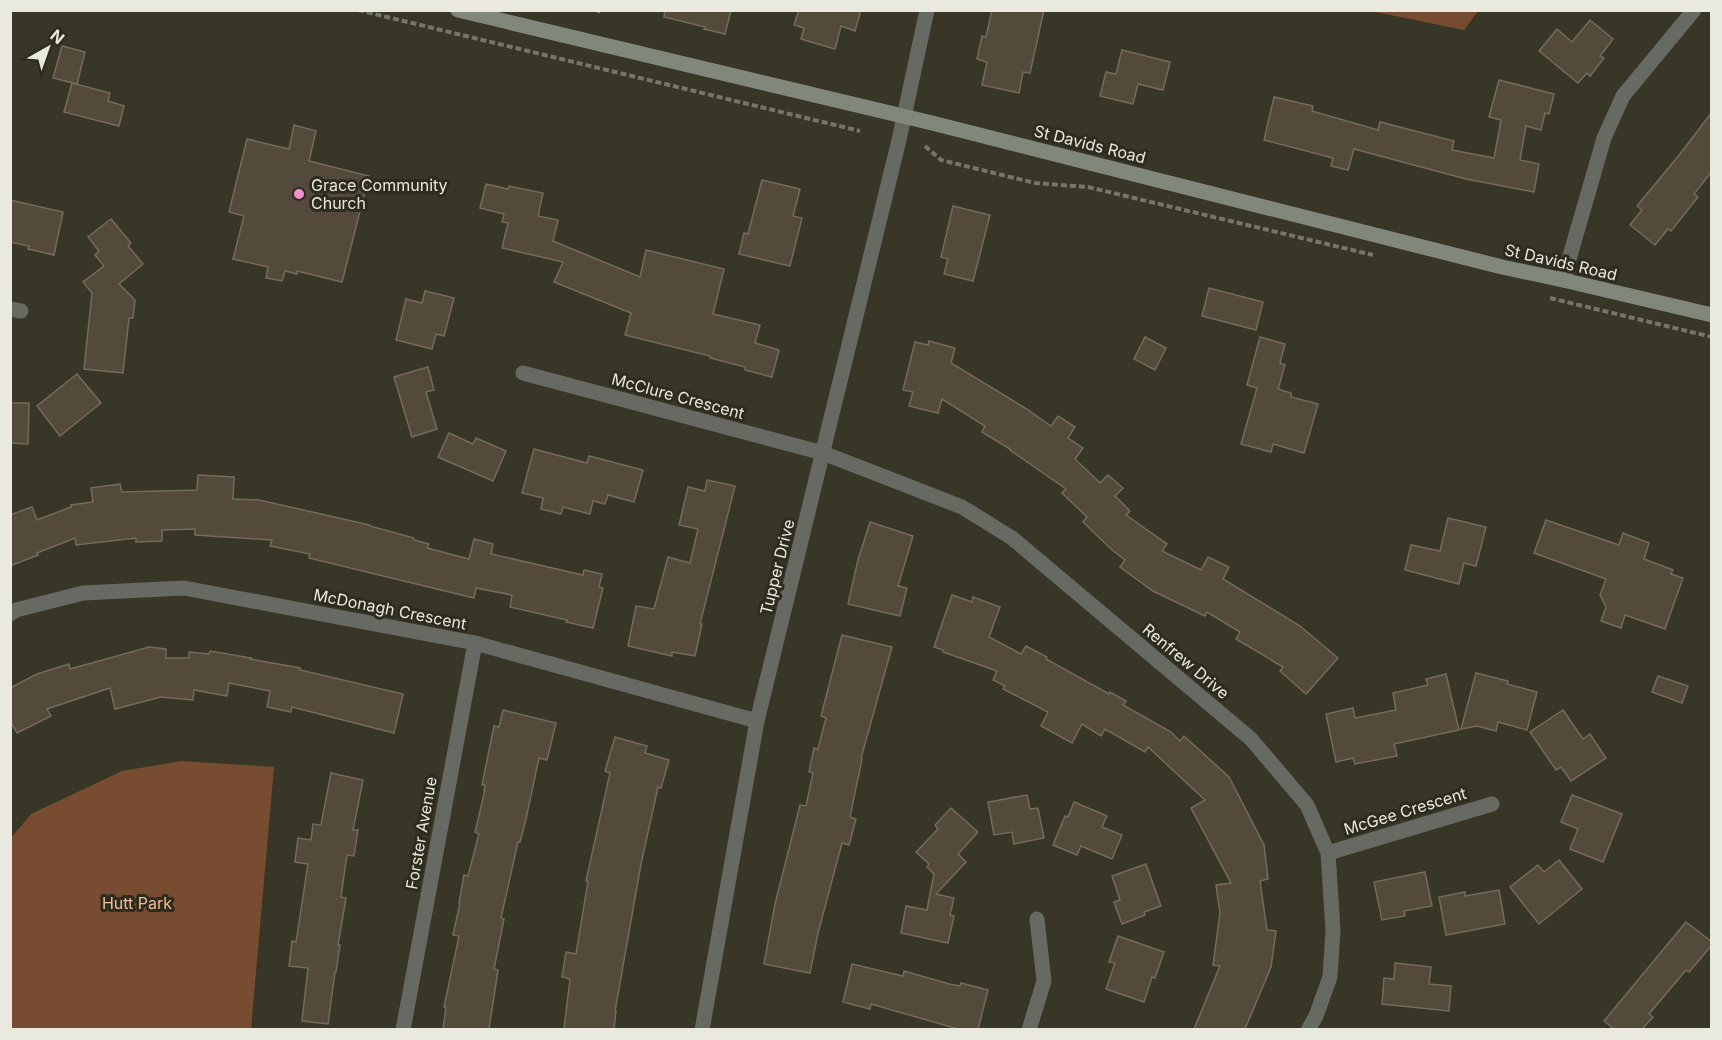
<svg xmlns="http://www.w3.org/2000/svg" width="1722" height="1040" font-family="Inter,sans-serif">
<rect width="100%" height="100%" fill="#383627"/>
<g fill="#784c30">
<path d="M1371,11h107l-14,19z"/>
<path d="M182,761l92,6 -23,262h-240v-191l20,-24 91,-43z"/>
</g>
<g fill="#544a3c" stroke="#756b5c" stroke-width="1.5">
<path d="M665,10h66l-6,24 -21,-5 1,-2 -41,-10z"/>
<path d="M799,10h62l-6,21 -14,-5 -6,23 -34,-10 3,-11 -10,-3z"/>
<path d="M992,10h52l-14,63 -7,-1 -4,21 -37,-8 5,-23 -10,-3 5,-23 4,1z"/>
<path d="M1590,20l23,19 -13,17 4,2 -14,18 -3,-3 -9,10 -39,-32 18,-22 15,13z"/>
<path d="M62,46l23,6 -8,32 -24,-6z"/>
<path d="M1122,50l48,12 -7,28 -25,-6 -5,20 -33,-8 6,-24 10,2z"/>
<path d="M1499,80l55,14 -5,20 -4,-1 -4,17 -15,-4 -6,34 19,4 -5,28 -68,-13 -112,-30 -6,21 -17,-4 2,-8 -69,-18 10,-43 39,9 -1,5 66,19 2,-8 74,19 -2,9 42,8 7,-38 -12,-3z"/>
<path d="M72,83l38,10 -2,8 16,5 -5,20 -55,-14z"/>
<path d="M1712,112v59l-18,23 4,3 -27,34 -3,-2 -13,16 -25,-20 12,-15 -5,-4 43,-52z"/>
<path d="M294,125l22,6 -7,30 60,15 -27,106 -45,-11v3l-12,-3 -3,10 -16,-3 2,-11 -35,-8 11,-43 -15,-4 18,-73 42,10z"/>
<path d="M762,180l38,9 -7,27 9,2 -12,48 -51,-12 5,-21 4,1z"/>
<path d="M486,184l22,5 1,-3 34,7 -5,23 20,4 -5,21 87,36 6,-27 78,19 -11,45 47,11 -5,18 24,7 -7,27 -27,-7v-3l-35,-9v-2l-85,-21 6,-22 -77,-31 9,-20 -61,-14 6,-25 -6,-1 2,-8 -24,-6z"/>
<path d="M10,200l53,12 -9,43 -26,-6 1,-3 -19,-4z"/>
<path d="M953,206l37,9 -17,66 -29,-7 4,-15 -7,-2z"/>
<path d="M111,219l20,24 -3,3 15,18 -24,20 16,16 -2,18h-4l-6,55 -39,-4 8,-76 -9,-11 21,-16 -9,-11 4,-4 -11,-14z"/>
<path d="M1209,288l54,14 -7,28 -54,-14z"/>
<path d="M425,291l29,7 -10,38 -8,-2 -4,15 -36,-9 10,-41 16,4z"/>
<path d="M1145,337l21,11 -11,22 -21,-11z"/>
<path d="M1260,337l25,7 -5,19 5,2 -7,24 13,4v4l27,7 -14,49 -31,-9 -2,8 -30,-8 16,-56 -10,-3z"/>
<path d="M929,341l26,7 -4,15 74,45 26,18 7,-10 17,11 -7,11 15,10 -8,11 25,24 8,-8 15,13 -8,8 15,15 -4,4 41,29 -5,7 39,19 7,-13 21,10 -6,12 77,47 38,32 -32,36 -26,-23 3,-4 -47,-28 4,-7 -33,-20 -2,4 -52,-25 -33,-24 5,-7 -14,-11 -28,-27 4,-5 -25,-24 4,-4 -56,-39v-1l-28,-17 3,-6 -43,-27 -4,14 -29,-7 4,-14 -10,-2 12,-48 13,3z"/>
<path d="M428,367l6,23 -8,2 11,37 -25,8 -18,-60z"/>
<path d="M77,374l24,29 -41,33 -23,-30z"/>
<path d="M10,403h19l-1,41 -18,-1z"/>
<path d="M449,433l24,11 3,-6 30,13 -13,30 -55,-24z"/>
<path d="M534,449l53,14 2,-7 54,14 -9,32 -26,-7 -3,9 -12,-3 -3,13 -27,-7 -2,7 -20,-5 2,-11 -21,-5z"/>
<path d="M198,475l36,2 -1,22 26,1 111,25v1l44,12v2l15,4 -2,4 42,11 5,-20 19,5 -2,10 92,21 1,-5 18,4 -3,13 4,1 -10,40 -27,-6 1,-2 -57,-13 2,-12 -36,-7 -2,10 -165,-40 1,-4 -40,-8 2,-6 -77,-5v-6l-33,1v11l-26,1v-4l-60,7 -1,-7 -38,15 1,2 -28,11v-51l22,-8 5,13 34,-13v-2l22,-3 -2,-14 29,-4 2,8 75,-2z"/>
<path d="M707,480l28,6 -35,138h2l-7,32 -23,-4v4l-44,-10 8,-40 18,3 14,-52 22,6 8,-34 -19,-4 9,-38 17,4z"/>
<path d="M1448,518l38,9 -10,39 -12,-3 -5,21 -54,-14 6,-25 29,6z"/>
<path d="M1546,520l73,25 4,-12 26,10 -5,16 29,11 -2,4 12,4 -18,51 -40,-14 -4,13 -20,-7 5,-14 -6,-12 6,-16 -72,-26z"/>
<path d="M870,522l43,14 -15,50 9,2 -7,28 -52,-12 10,-44z"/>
<path d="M952,595l20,7 1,-5 27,10 -11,30 32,17 5,-8 21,11 -1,2 63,35 1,-2 16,9 -3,4 48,27 9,9 4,-5 45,41 35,68 4,34 -8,2 7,49 9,1 -5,36 -26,62h-51l26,-63 -7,-1 7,-52 -4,-28 15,-2 -40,-75 14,-8 -57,-53 -3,5 -40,-23 -4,7 -19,-12 -10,19 -31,-17 7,-14 -45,-23 2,-3 -12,-6 4,-9 -54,-19v-2l-9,-3z"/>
<path d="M842,635l50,12 -31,111 1,1 -12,58 6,2 -7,26 -7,-2 -24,90 -8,40 -46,-9 11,-60 25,-99 6,1 7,-33 -4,-1 5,-24 4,1 8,-31 -5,-2z"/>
<path d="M149,647l17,2v9h23v-6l20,2 1,-3 41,7 -1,1 50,9v2l103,24 -9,39 -102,-26 -1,5 -24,-5 3,-16 -41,-8 -2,13 -33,-6 -1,10 -32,-3 -46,12 -5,-21 -63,21 4,7 -34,17 -7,-12v-33l27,-14 32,-10 1,5z"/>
<path d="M1476,673l32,8 -1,3 30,8 -10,38 -29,-8 -2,9 -19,-5 -16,3z"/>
<path d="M1446,674l13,56 -65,14 3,12 -42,8 -2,-6 -17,4 -10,-48 27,-6 2,10 41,-8 -3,-17 35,-8 -2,-6z"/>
<path d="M1658,676l30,10 -6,17 -30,-11z"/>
<path d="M503,710l53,13 -9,37 -8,-2 -13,61 -6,23h-2l-17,76 3,1 -10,50 4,1 -9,59h-46l3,-22h-2l15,-71 -6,-1 7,-32h-1l5,-28 4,1 11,-42 -4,-2 10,-42h-1l1,-5h-3l12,-59 5,1z"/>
<path d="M1563,710l20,29 7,-5 16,24 -35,23 -10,-14 -5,3 -26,-38z"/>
<path d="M615,737l32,9 -2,7 24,7 -8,28 -3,-1 -17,77 -26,147h1l-2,18h-50l6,-50 -8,-2 4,-25 10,2 12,-73h-2l24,-108 -5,-2z"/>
<path d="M331,773l32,7 -10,50h5l-4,26 -7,-1 -6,42 5,1 -8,47h2l-4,27h-1l-7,52 -26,-3 6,-53 -19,-2 3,-25 4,1 12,-78 -13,-2 3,-24 13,2 2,-16 8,1z"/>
<path d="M1027,795l3,14 8,-1 6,30 -30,6 -2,-12 -18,3 -6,-33z"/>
<path d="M1572,795l50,19 -19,48 -33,-13 8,-20 -17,-7z"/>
<path d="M1074,802l33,14 -5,11 20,8 -10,24 -31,-13 -4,9 -24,-10 12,-29 3,1z"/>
<path d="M951,808l27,24 -20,22 8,8 -30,32 18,4 -4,17 4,1 -6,27 -47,-10 5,-27 21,4 7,-36 -7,-7 2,-3 -13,-12 22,-23 -3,-4z"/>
<path d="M1559,860l23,29 -43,35 -29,-37 28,-22 6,7z"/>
<path d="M1146,864l15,42 -17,6 1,3 -23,9 -8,-22 6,-2 -8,-24z"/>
<path d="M1425,872l7,34 -28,5 1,5 -23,4 -8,-38z"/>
<path d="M1499,890l6,34 -59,11 -7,-38 26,-5v4z"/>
<path d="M1686,922l26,20v3l-23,27 -3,-2 -37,44 4,3 -11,12h-28l-10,-8z"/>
<path d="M1118,936l46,16 -9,26 -3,-1 -8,25 -38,-13 9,-26 -6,-1z"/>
<path d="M1395,963l36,4 -2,17 22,2 -2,25 -67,-7 2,-26 10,1z"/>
<path d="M852,964l51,12 1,-5 45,13 11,2 1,-3 27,7 -10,39h-20l-87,-25 -1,5 -27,-7z"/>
</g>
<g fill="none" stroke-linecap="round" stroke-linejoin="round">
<g stroke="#767568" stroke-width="4" stroke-dasharray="6 3" stroke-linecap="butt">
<path d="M358,10l502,121"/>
<path d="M598,13l1,-3"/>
<path d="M925,146l16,14 94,23 53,4 285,68"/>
<path d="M1550,298l162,39"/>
</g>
<g stroke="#676a63" stroke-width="15">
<path d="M1563,280l41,-142 19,-42 71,-86"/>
<path d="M10,309l11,2"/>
<path d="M523,373l300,80 139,54 50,31 239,201 56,66 21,48 5,77 -3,47 -14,39 -8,14"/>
<path d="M10,614l6,-4 67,-17 101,-5 291,55 282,78"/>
<path d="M1328,853l164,-49"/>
<path d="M403,1030l72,-387"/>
<path d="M702,1030l55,-309 142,-581 28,-130"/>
<path d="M1029,1030l15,-49 -7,-62"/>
</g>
<path stroke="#82877c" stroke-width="15" d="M458,10l474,113 570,144 61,13 149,35"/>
</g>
<circle fill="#f491d3" stroke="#2e2c1e" stroke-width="2" cx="299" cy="194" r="6"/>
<g text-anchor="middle" stroke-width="6" stroke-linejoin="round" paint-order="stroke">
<g font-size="16" fill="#eae9df" stroke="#2e2c1e">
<text transform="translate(1090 144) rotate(14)" y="6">St Davids Road</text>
<text transform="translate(1561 262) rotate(13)" y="6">St Davids Road</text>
<text transform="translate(678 396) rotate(15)" y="6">McClure Crescent</text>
<text transform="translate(777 567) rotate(-76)" y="6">Tupper Drive</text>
<text transform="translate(390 609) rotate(11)" y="6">McDonagh Crescent</text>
<text transform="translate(1186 661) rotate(40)" y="6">Renfrew Drive</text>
<text transform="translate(1405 811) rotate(-17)" y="6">McGee Crescent</text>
<text transform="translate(421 833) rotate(-80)" y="6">Forster Avenue</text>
</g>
<g font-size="16" fill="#eae9df" stroke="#2e2c1e" text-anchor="start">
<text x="311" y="191">Grace Community<tspan x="311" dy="18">Church</tspan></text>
</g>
<g font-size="16" fill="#f4ba96" stroke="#2e2c1e">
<text x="137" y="909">Hutt Park</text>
</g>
</g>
<rect width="1722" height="1040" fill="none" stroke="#eae9df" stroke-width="24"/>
<g transform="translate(48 48) rotate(40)" stroke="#2e2c1e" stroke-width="4.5" paint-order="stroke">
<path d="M0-4.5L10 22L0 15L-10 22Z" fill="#eae9df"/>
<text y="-9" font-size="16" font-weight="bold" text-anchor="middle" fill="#eae9df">N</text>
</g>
</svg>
